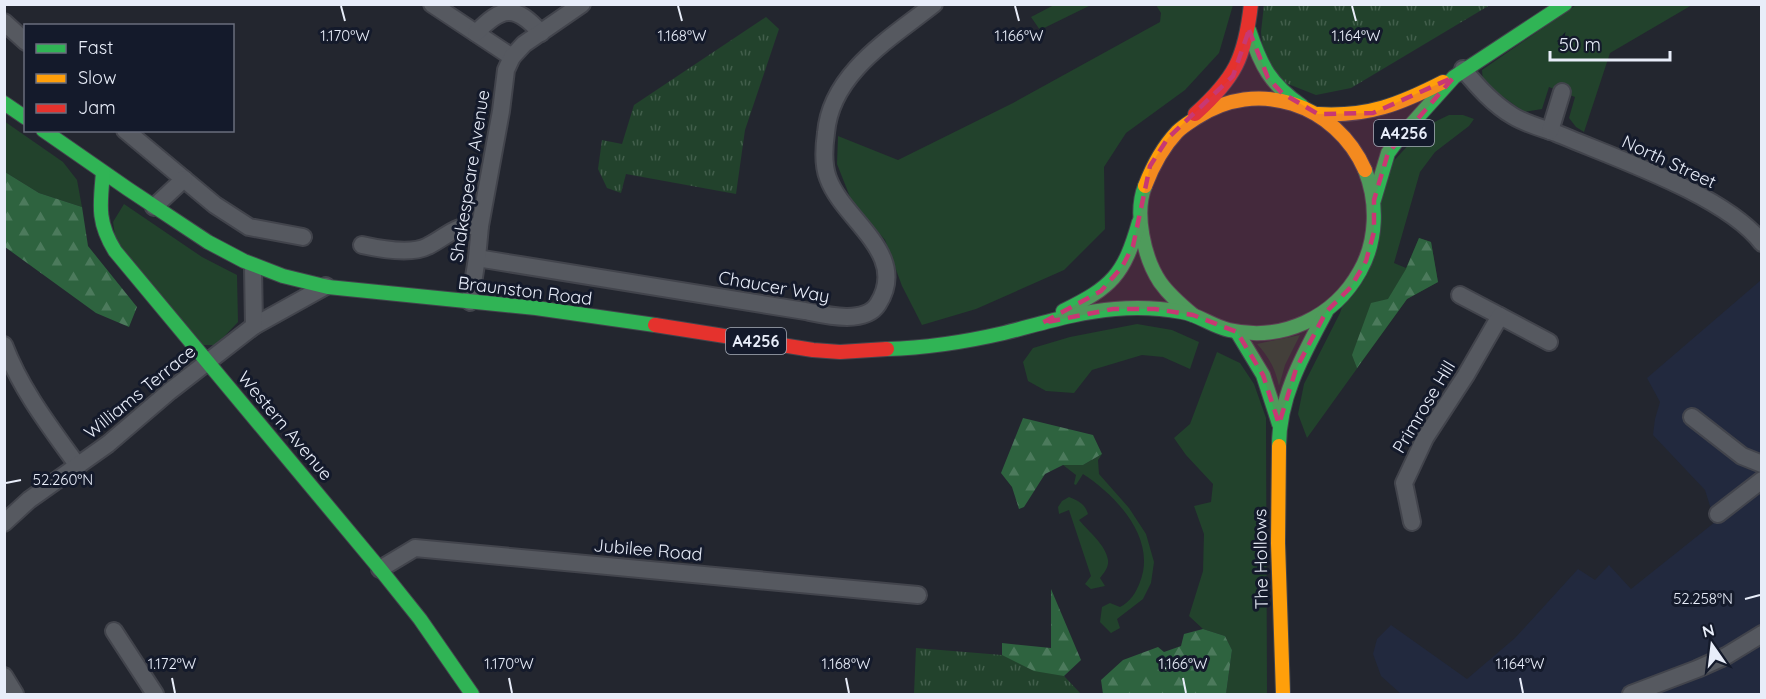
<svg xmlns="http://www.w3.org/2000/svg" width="1766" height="699" font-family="Quicksand,sans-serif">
<defs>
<pattern id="forest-firs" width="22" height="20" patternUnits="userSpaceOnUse" patternTransform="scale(1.5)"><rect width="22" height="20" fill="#2e633f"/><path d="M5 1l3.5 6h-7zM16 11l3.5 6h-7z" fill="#4c7a5c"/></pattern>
<pattern id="park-tufts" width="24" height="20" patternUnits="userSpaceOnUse" patternTransform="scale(1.5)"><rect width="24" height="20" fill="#22422c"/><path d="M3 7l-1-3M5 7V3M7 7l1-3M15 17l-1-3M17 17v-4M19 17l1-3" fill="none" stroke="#425e4b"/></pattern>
</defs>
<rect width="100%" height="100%" fill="#23262f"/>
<path fill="#22293e" d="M1761,280v414h-360l-20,-18 -8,-22 4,-15 14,-14 76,54 48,-41 63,-69 17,11 14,-15 22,24 84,-67 -10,-32 -52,-55 2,-16 5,-17 -13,-24z"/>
<g fill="#22422c">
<path d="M1054,5v-1l37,1 -51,25 -9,-13z"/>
<path d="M1156,5h77l-14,48 -34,37 -59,43 -22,34 1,62 -41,41 -88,39 -54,16 -20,-39 -17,-46 -33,-38 -15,-38 1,-28 60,24 115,-57 147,-81 1,-9z"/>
<path d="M1576,5h116l-82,48 -26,79 -8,-5 -7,-9 6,-21 -26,-10 -7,22 -18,3 -41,-30 -1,-12z"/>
<path d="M1449,115h14l11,4 -5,7 -34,26 -15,20 -26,91 12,5 13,-30 12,4 7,40 -31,17 -100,139 -9,-24 6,-30 36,-71 49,-147 37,-40z"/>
<path d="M4,121l59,41 14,18 5,27 -43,-14 -34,-21z"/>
<path d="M124,204l78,53 35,18 1,47 -22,23h-14l-86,-103 -3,-20z"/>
<path d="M1137,324l35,6 27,12 -9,27 -27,-12 -21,-2 -50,15 -18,23 -28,-2 -18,-10 -5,-19 10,-14 37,-11z"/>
<path d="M1300,335l-15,30 -6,21c-4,-18 -10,-29 -22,-42z"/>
<path d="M1217,352l23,11 14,21 12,34 1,276h-41l6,-44 -7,-14 -22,-7 -14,-13 14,-45 1,-37 -10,-28 17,-4 2,-18 -27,-29 -12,-17 16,-14z"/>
<path d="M1102,454l-4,6 1,14 30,34 17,26 8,28 -3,21 -8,16 -26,20 3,9 -9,5 -11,-11 2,-15 8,-4 10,4c10,-5 16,-14 20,-25 17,-43 -23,-86 -57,-108l-7,11 -2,-1 2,-9 -13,-10h20z"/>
<path d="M1069,497c10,4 16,7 19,17l-9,6c9,11 27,25 29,40 1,7 -4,13 -8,18l5,8 -14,3 -6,-5 6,-8 -22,-66 -10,4 -1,-7 4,-6z"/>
</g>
<g fill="url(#forest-firs)">
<path d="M5,172l34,21 43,14 6,39 49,61 -8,20 -33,-14 -91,-66z"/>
<path d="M1419,238l12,4 7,40 -31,17 -50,69 -5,-13 19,-52 17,-4 18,-30z"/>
<path d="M1023,418l70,17 9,19 -19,11h-20l-18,9 -21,33 -5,2 -7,-22 -11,-14z"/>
<path d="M1051,589l30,71 -17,16 8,18 -94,-36 24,-3v-12l49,5z"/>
<path d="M1203,629l22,7 7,14 -6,44h-123l-2,-14 22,-20 35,-13 6,5 17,-6 3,-12z"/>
</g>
<g fill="url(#park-tufts)">
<path d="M1264,5h226l-139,83 -35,7 -33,-13 -19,-23 -3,-27z"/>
<path d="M766,17l13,12 -34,101 -9,64 -110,-20 -5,19 -14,-5 -9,-19 4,-29 20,4 12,-39z"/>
<path d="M916,648l86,7 32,16 30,5 17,18h-167z"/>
</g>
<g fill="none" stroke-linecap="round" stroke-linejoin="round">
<defs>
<g id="street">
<path d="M432,4l80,53"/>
<path d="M4,22l22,20"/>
<path d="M476,33c26,-27 39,-29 65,0"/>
<path d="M1463,69c15,18 30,35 50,47 13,8 29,12 43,17 56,24 170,62 206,110"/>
<path d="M125,130l90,75 34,22 54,10"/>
<path d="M1550,131l12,-39"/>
<path d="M154,207l30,-28"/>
<path d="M362,245c18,4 49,10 66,1 20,-10 27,-22 52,-20"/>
<path d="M477,258l328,53c20,4 60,14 73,-7 32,-50 -35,-84 -50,-126 -5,-13 -4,-31 -2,-45 5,-60 65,-95 108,-129"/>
<path d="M1460,295l40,21"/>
<path d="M470,302l7,-44 3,-32 21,-115 5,-41 6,-13 12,-13 58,-40"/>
<path d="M254,326l72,-40"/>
<path d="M4,345c17,45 46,82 74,121"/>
<path d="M1692,417l50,39 20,8"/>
<path d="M1718,514l44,-34"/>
<path d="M1412,522l-8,-39 21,-45 41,-63 34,-59 49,26"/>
<path d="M4,523l25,-23 79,-56 62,-53 84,-65 -1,-59"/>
<path d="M380,569l35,-21 503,47"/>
<path d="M114,631l41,63"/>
<path d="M4,676l11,18"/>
<path d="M1631,694l66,-25 29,-13 36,-22"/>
</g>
<g id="fast">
<path d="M1249,30c12,36 21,54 53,76"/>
<path d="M4,103l22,15"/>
<path d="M43,130l85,59 80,53 36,19 39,15 45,11 208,21 119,17"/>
<path d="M103,173c-3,32 -6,49 12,78l265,318 40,50 52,75"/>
<path d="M1145,186c-11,27 -1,72 15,96 9,13 21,23 33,33"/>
<path d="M1374,200l14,-47 11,-15 55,-61 111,-73"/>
<path d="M1063,311c49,-24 61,-36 76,-89"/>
<path d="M1237,332l26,43 16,49"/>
<path d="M887,349c40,-1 78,-7 117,-16 36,-9 73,-21 111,-24 22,-2 45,-1 67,3 17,3 30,14 47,18 53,12 105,-12 131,-59 17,-30 18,-69 5,-101"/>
<path d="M1279,446c0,-49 24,-91 47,-134"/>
</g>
<g id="slow">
<path d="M1318,114c50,3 82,-10 125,-32"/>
<path d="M1145,186c8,-21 17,-38 32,-54 6,-6 13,-10 19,-14 61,-41 140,-14 169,52"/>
<path d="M1279,446l-1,97 5,151"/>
</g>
<g id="jam">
<path d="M1195,114c40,-36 50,-56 56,-110"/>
<path d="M655,325l158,25 27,2 47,-3"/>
</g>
</defs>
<use href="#street" stroke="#42444c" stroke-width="20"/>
<use href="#fast" stroke="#42444c" stroke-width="16"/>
<use href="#slow" stroke="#42444c" stroke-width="16"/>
<use href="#jam" stroke="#42444c" stroke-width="16"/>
<use href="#street" stroke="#565960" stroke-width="16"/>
<use href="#fast" stroke="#30b455" stroke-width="14"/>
<use href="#slow" stroke="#ff9f0a" stroke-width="14"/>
<use href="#jam" stroke="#e5322d" stroke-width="14"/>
</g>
<path fill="#c83873" fill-opacity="0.2" stroke="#c83873" stroke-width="4.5" stroke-dasharray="12 8" stroke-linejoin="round" d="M1249,30l19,48 14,15 36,21 55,-1 81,-36 -66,76 -14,47v32l-8,29 -15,26 -25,25 -30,57 -17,55 -16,-49 -26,-43 -44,-17 -38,-6h-42l-71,14 59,-32 21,-24 11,-21 17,-80 18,-28 65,-62z"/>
<path fill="none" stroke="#e8edf9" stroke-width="2" d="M341,6l4,15M678,6l4,15M1015,6l4,15M1352,6l4,15M6,483l15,-3M1745,599l15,-4M172,678l3,15M509,678l3,15M846,678l3,15M1183,678l3,15M1520,678l3,15"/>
<g text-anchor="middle" stroke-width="6" stroke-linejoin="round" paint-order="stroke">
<g fill="#141a2b" stroke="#a8aebb" stroke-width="1.5">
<rect x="1374" y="120" width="60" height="26" rx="4.5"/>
<rect x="726" y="328" width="60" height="26" rx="4.5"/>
</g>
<g font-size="16" font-weight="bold" fill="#e8edf9">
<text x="1404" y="139">A4256</text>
<text x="756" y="347">A4256</text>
</g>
<g font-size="18" fill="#e8edf9" stroke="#141a2b">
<text transform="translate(1669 162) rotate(25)" y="6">North Street</text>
<text transform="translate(470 176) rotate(-81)" y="6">Shakespeare Avenue</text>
<text transform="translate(774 287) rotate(10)" y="6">Chaucer Way</text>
<text transform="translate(525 291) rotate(7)" y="6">Braunston Road</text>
<text transform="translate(140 392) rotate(-39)" y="6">Williams Terrace</text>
<text transform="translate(1424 407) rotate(-59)" y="6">Primrose Hill</text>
<text transform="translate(285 426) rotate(50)" y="6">Western Avenue</text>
<text transform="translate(648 550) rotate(5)" y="6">Jubilee Road</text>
<text transform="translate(1261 559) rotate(-91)" y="6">The Hollows</text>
</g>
</g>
<g font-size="15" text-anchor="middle" fill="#e8edf9" stroke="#141a2b" stroke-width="6" stroke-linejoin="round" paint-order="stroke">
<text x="1356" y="41">1.164°W</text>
<text x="345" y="41">1.170°W</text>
<text x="682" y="41">1.168°W</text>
<text x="1019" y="41">1.166°W</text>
<text x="63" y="485">52.260°N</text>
<text x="1703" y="604">52.258°N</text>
<text x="172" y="669">1.172°W</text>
<text x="509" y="669">1.170°W</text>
<text x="846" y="669">1.168°W</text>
<text x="1183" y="669">1.166°W</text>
<text x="1520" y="669">1.164°W</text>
</g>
<rect width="1766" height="699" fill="none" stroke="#e8edf9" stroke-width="12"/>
<rect x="24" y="24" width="210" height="108" fill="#141a2b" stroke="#696e7d" stroke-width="1.5"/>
<rect x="36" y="44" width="30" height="9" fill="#30b455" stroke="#696e7d" stroke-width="1.5"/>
<text x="78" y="54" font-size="18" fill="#e8edf9">Fast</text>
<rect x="36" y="74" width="30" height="9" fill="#ff9f0a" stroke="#696e7d" stroke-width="1.5"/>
<text x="78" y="84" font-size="18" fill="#e8edf9">Slow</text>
<rect x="36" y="104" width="30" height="9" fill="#e5322d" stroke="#696e7d" stroke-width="1.5"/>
<text x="78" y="114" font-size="18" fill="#e8edf9">Jam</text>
<g transform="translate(1712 645) rotate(346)" stroke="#141a2b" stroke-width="4.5" paint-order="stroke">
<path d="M0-4.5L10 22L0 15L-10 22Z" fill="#e8edf9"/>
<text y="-9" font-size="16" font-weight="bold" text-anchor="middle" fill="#e8edf9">N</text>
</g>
<path d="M1550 51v9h120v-9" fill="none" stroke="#e8edf9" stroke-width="3"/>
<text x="1559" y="51" font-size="18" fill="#e8edf9" stroke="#141a2b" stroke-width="4.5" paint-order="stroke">50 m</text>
</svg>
